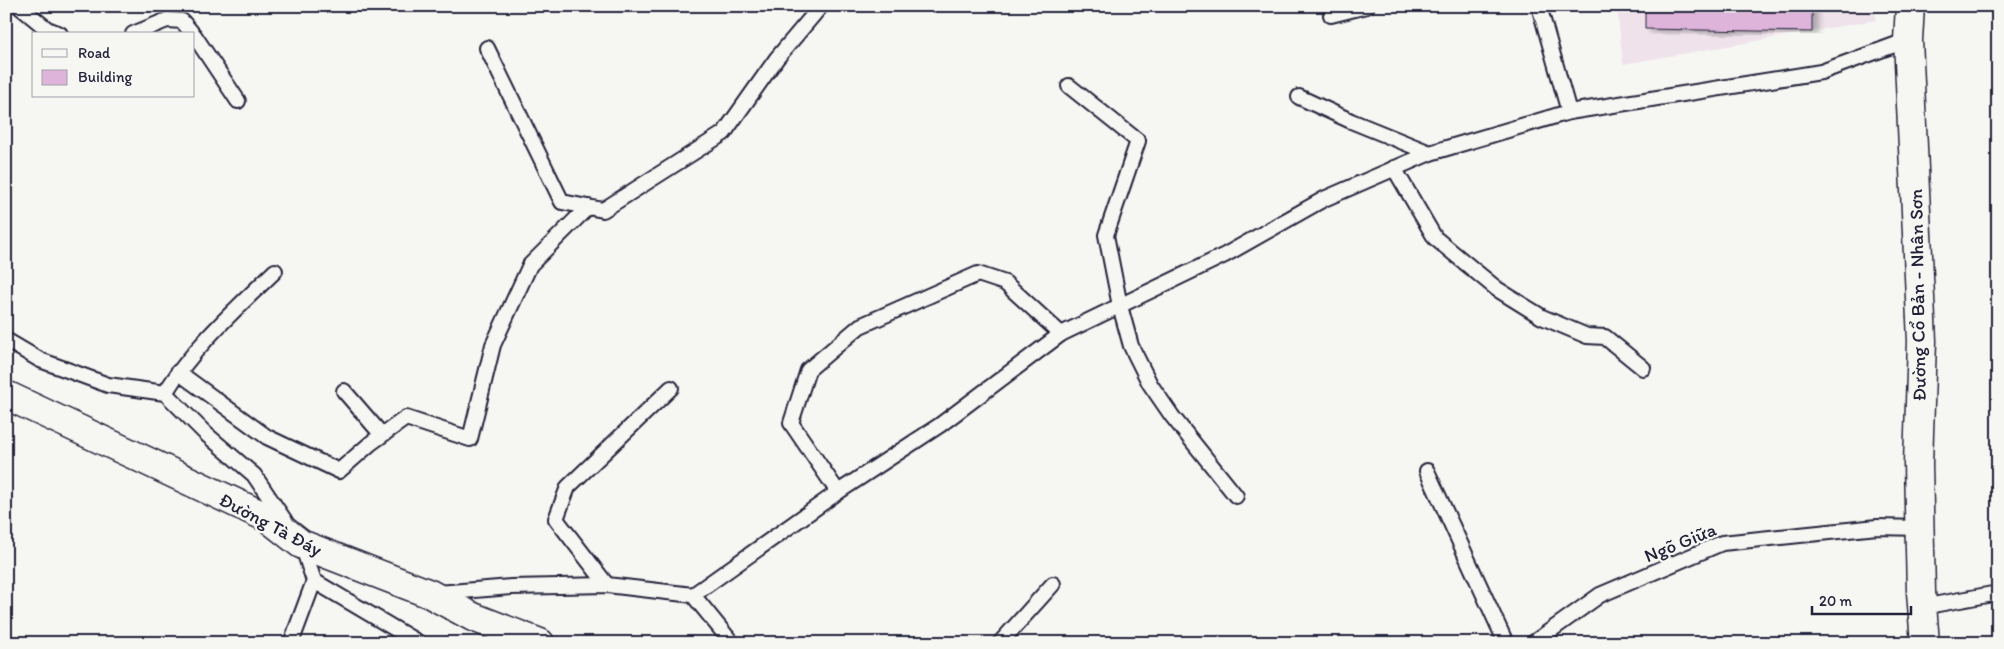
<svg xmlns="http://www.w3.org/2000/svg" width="2004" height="649" font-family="Itim,sans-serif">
<defs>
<filter id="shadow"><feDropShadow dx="5.5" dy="3" stdDeviation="2.5" flood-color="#0004"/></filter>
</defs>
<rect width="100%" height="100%" fill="#f6f6f2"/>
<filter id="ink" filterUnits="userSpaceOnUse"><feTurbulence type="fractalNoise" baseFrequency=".02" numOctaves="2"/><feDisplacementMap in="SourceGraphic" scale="10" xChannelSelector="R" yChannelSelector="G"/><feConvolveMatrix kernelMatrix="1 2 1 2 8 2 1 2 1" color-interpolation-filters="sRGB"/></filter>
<g filter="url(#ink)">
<path fill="#efe2eb" d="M1617,6h259v14l-253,44z"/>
<path fill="#dfb4da" stroke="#22223b" filter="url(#shadow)" d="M1645,6h167v26l-167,-3z"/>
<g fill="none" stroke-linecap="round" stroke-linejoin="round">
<defs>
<g id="service">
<path d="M19,6l28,23 13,5"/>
<path d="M1539,6l30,106"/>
<path d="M1331,15l36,-9"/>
<path d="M133,34l34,-14 15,1 11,13"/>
<path d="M194,35l44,66"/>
<path d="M487,48l75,154 41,8 121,-77 53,-75 44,-52"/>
<path d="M1069,86l69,55 -32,94 14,71 11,40 19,38 22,32 64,80"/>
<path d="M1299,97l52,24 79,32"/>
<path d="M1394,168l41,70 62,51 45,28 45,19 18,1 38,31"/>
<path d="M6,340l34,20 68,25 57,8 41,41 48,41 31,46"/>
<path d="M178,372l89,65 72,34 32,-28 35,-25 64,21 23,-94 37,-80 58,-58"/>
<path d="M344,391l38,44"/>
<path d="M165,393c29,-47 71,-84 110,-122"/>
<path d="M1427,471l79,172"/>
<path d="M838,492l-47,-69 17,-53 52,-44 118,-52 27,9 56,51"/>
<path d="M314,581l105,62"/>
<path d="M607,585l-51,-66 12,-32 103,-99"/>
<path d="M438,593l73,-6 96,-2 86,10 39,48"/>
<path d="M693,595l145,-103 102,-67 121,-91 164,-79 99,-56 106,-46 139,-41 252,-40 87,-32"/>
<path d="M1922,607l76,-14"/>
<path d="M291,643l23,-62 -12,-36"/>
<path d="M1000,643l53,-59"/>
<path d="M1533,643l67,-48 122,-52 155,-16 43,1"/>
</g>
<path id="minor" d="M1910,6l-2,34 14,301 -4,123 3,128 4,51"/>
<path id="tertiary" d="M6,395l262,123 33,26 129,50 43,23 67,26"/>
</defs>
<use href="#service" stroke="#22223b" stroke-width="18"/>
<use href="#minor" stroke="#22223b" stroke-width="31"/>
<use href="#tertiary" stroke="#22223b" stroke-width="31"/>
<use href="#service" stroke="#f6f6f2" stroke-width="14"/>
<use href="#minor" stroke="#f6f6f2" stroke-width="28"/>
<use href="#tertiary" stroke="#f6f6f2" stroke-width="28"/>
</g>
</g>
<g text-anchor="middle" stroke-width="4.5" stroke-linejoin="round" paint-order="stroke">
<g font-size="19" fill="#22223b" stroke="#f6f6f2">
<text transform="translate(1917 295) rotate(-91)" y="7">Đường Cổ Bản - Nhân Sơn</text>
<text transform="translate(271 524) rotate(28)" y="7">Đường Tà Đáy</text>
<text transform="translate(1680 542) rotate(-22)" y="7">Ngõ Giữa</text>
</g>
</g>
<rect width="2004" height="649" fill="none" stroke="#f6f6f2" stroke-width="25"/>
<rect x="12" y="12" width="1979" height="624" fill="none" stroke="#22223b" stroke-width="2" filter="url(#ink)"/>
<rect x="32" y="32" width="162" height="65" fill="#f6f6f2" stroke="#a1a1a9"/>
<rect x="42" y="49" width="25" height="8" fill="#f6f6f2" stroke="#a1a1a9"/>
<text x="78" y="58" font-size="15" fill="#22223b">Road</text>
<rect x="42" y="70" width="25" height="15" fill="#dfb4da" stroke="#a1a1a9"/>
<text x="78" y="82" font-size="15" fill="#22223b">Building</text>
<path d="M1812 606v8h99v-8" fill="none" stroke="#22223b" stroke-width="2.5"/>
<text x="1819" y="606" font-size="15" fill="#22223b" stroke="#f6f6f2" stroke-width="4" paint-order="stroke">20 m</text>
</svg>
